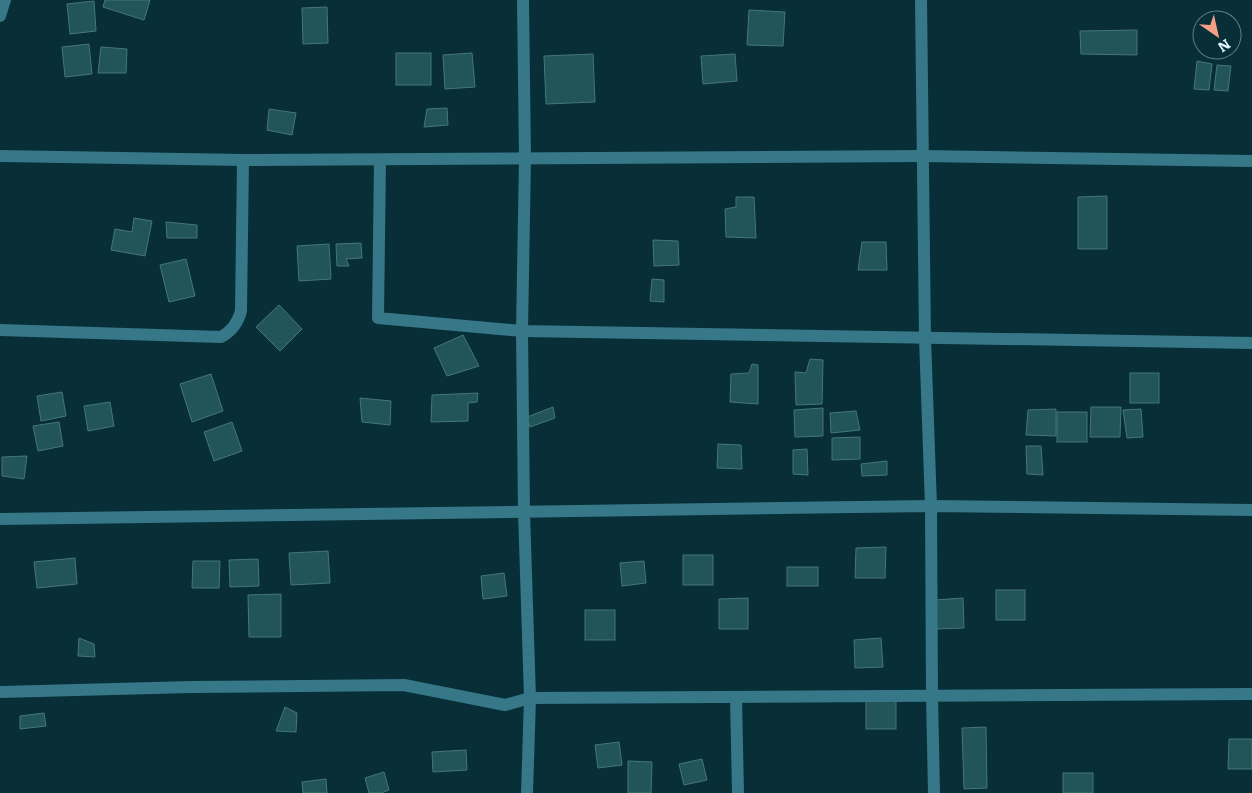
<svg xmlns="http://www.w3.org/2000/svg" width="1252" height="793" font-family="Literata,serif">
<rect width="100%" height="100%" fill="#082e37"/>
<g fill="#225557" stroke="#457778">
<path d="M105,0h45l-6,20 -41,-13z"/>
<path d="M94,1l2,30 -26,3 -3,-30z"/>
<path d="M327,7l1,36 -25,1 -1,-36z"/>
<path d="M749,10l36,2 -2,34 -36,-1z"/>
<path d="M1137,30v25l-56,-1 -1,-23z"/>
<path d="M89,44l3,30 -27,3 -3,-30z"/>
<path d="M101,47l26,2 -1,24h-28z"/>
<rect x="396" y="53" width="35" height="32"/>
<path d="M472,53l3,34 -30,2 -2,-34z"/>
<path d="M593,54l2,48 -49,2 -2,-48z"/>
<path d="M735,54l2,27 -34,3 -2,-28z"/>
<path d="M1197,61l15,3 -3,26 -15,-1z"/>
<path d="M1217,65l14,1 -3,25 -14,-1z"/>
<path d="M447,108l1,17 -24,2 3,-18z"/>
<path d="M269,109l27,4 -4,22 -25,-5z"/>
<path d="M1107,196v53h-29v-52z"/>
<path d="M736,197h18l2,41 -30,-1 -1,-28 11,-2z"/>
<path d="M134,218l18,3 -7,35 -34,-6 4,-21 17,3z"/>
<path d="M166,222l31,3v13h-30z"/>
<path d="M653,240l25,1 1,24 -25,1z"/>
<path d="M862,242h24l1,28h-29z"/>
<path d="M361,243l1,15 -16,1 3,7h-12l-1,-22z"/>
<path d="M329,244l2,35 -32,2 -2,-35z"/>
<path d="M186,259l9,37 -26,6 -9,-37z"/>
<path d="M652,279l12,1v22l-14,-1z"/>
<path d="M279,305l23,24 -22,22 -24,-24z"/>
<path d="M463,335l16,31 -32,10 -13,-28z"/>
<path d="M810,359l13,1 -1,44 -26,1 -1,-33 11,1z"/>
<path d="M752,364l6,1v39l-28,-2 1,-28 18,-1z"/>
<rect x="1130" y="373" width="29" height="30"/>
<path d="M211,374l12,37 -31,11 -12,-38z"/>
<path d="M62,392l4,24 -25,5 -4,-25z"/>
<path d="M478,393l-1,9 -9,1v18l-37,1 1,-27z"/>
<path d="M360,398l31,3 -1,24 -28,-3z"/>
<path d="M110,402l4,24 -26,5 -4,-25z"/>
<path d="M553,407l2,11 -25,9 -3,-10z"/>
<path d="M1091,407h30l-1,30h-30z"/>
<path d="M823,408v28l-28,1 -1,-27z"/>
<path d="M1056,409v27l-30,-1 2,-25z"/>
<path d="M1141,409l2,28 -16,1 -4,-28z"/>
<path d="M856,411l4,19 -29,3 -1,-20z"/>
<rect x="1057" y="412" width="30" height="30"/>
<path d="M59,422l4,24 -25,5 -5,-25z"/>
<path d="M232,422l10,29 -28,10 -10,-29z"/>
<path d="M860,437v22l-28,1v-22z"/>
<path d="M718,444l23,1 1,24 -25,-1z"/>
<path d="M1026,446h15l2,29 -16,-1z"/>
<path d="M807,449l1,26 -15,-1v-24z"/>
<path d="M27,456l-3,23 -22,-3v-19z"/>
<path d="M887,461v14l-25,1 -1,-12z"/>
<path d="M886,547l-1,31h-30l1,-30z"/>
<path d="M328,551l2,32 -39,2 -2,-32z"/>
<rect x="683" y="555" width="30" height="30"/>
<path d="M75,558l2,26 -40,4 -3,-26z"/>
<path d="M258,559l1,27 -29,1 -1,-27z"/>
<path d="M193,561h27l-1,27h-27z"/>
<path d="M644,561l2,22 -24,3 -2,-23z"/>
<rect x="787" y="567" width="31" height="19"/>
<path d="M504,573l3,23 -24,3 -2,-23z"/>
<rect x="996" y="590" width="29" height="30"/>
<path d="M281,594v43h-32l-1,-42z"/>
<path d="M748,598v31h-29v-30z"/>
<path d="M963,598l1,30 -27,1 -2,-29z"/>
<rect x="585" y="610" width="30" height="30"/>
<path d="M79,638l15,6 1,13 -17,-1z"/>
<path d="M881,638l2,29 -28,1 -1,-28z"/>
<rect x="866" y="699" width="30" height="30"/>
<path d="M285,707l12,6 -1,19 -20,-1z"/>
<path d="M44,713l2,13 -26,3v-13z"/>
<path d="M986,727l1,61 -23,1 -2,-61z"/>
<path d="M1229,739h23v30h-24z"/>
<path d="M619,742l3,23 -24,3 -3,-23z"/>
<path d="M466,750l1,20 -34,2 -1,-20z"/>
<path d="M702,759l5,21 -23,5 -5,-21z"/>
<path d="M628,761l24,1 -1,31h-23z"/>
<path d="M384,772l5,18 -8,3h-12l-4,-15z"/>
<rect x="1063" y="773" width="30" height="20"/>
<path d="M326,779l1,14h-24l-1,-11z"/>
</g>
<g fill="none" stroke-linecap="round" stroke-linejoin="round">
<g stroke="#367788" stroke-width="12">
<path d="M523,0l2,158 -3,173 2,181 6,186 -3,95"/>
<path d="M921,0l4,338 6,168 1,190 2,97"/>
<path d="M0,16l5,-16"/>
<path d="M0,156l243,4 680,-4 329,5"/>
<path d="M380,160l-2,158 144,13 730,12"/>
<path d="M0,330l221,7c11,-6 17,-14 20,-26l2,-151"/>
<path d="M0,519l931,-13 321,4"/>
<path d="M0,692l191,-5 213,-2 101,20 25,-7 722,-4"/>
<path d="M736,697l2,96"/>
</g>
</g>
<g transform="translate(1217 35) rotate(146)"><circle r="24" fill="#082e37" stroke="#5e7f87"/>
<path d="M0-4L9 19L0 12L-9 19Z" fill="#f39f86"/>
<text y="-8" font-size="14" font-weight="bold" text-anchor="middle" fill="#dff8ff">N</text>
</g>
</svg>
